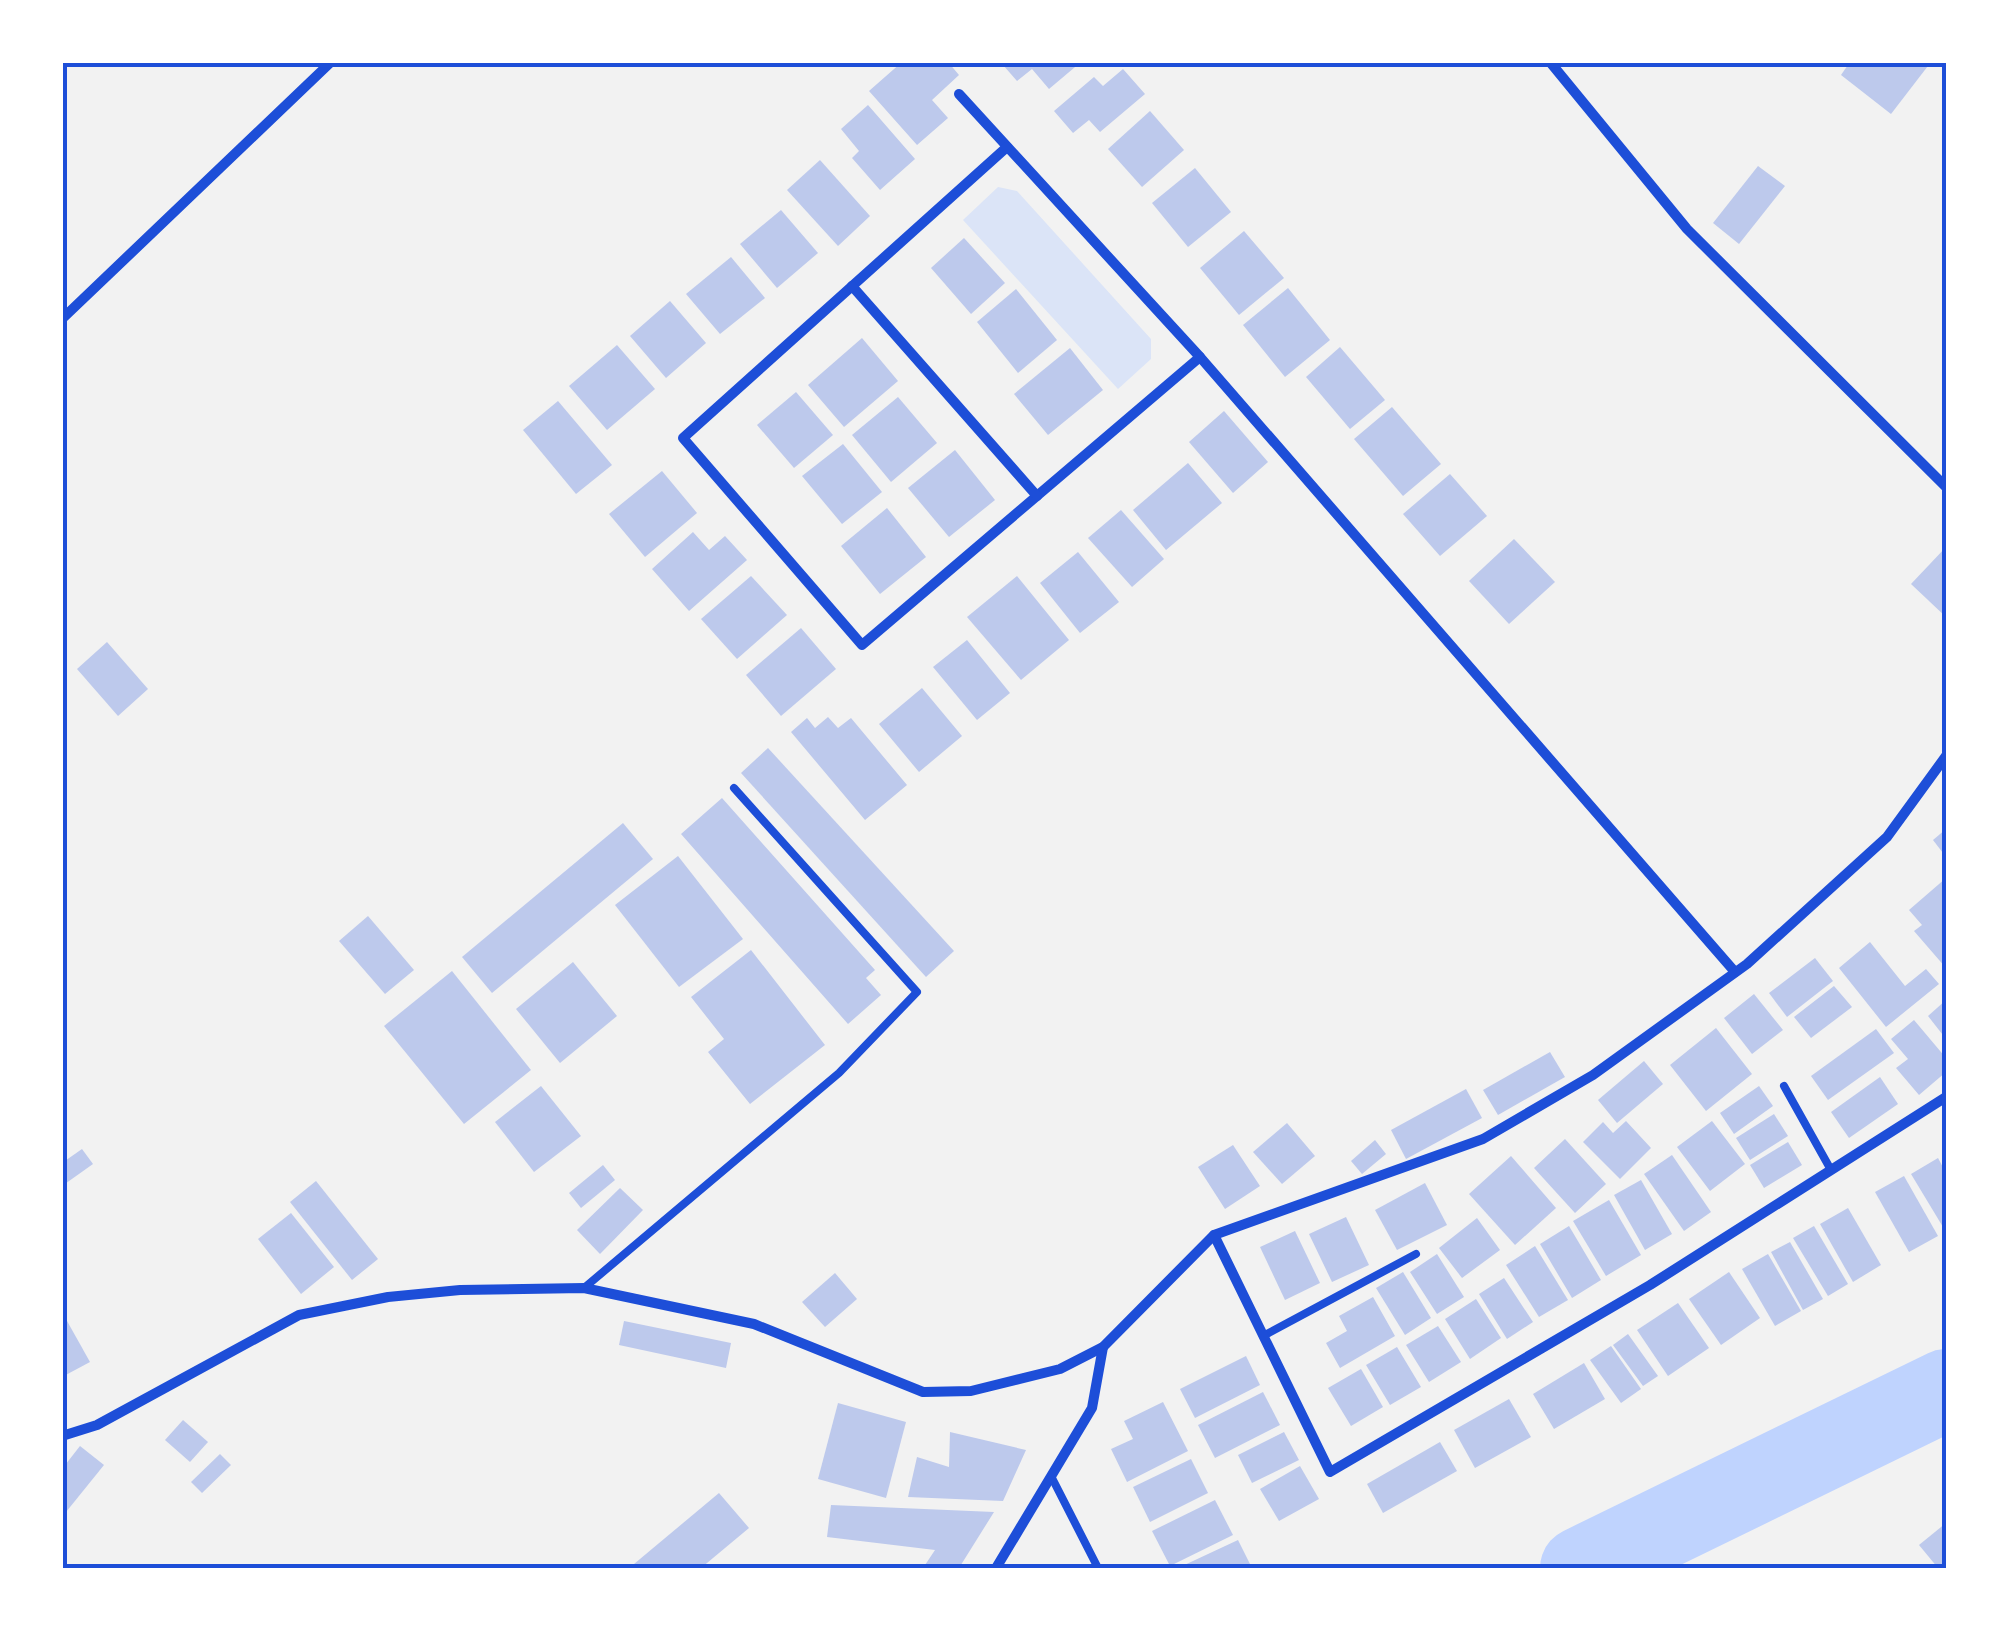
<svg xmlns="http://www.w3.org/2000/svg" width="2009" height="1631" font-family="Quicksand,sans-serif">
<rect width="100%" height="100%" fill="#f2f2f2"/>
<path fill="#dbe4f7" d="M998,187l19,4 134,148v20l-33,30 -155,-169z"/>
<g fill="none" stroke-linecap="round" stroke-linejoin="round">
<path stroke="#bfd3fe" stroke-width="82" d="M1581,1568l365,-178"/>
</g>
<g fill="#bdc9ec">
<path d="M902,62h46l11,13 -27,25 16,18 -31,27 -48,-54z"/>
<path d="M1007,62h74l-32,27 -17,-20 -15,12 -14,-16z"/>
<path d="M1850,62h81l-40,52 -50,-39z"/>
<path d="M1123,69l22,25 -45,38 -11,-12 -16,13 -19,-22 40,-34 9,9z"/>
<path d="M868,105l47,54 -35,31 -28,-32 7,-7 -18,-22z"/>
<path d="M1150,111l34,39 -42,37 -34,-38z"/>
<path d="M820,160l50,56 -32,30 -51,-56z"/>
<path d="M1758,166l27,20 -46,58 -26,-21z"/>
<path d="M1195,168l36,44 -43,35 -36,-44z"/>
<path d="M781,210l37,43 -41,35 -37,-44z"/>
<path d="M1244,231l40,47 -45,37 -39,-47z"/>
<path d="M964,238l41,45 -34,31 -40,-46z"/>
<path d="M731,257l34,41 -45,36 -34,-40z"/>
<path d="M1288,288l42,52 -45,37 -42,-52z"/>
<path d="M1016,289l41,51 -39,33 -41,-51z"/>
<path d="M670,301l36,42 -40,35 -36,-42z"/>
<path d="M862,338l36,43 -54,46 -36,-42z"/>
<path d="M617,345l38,44 -48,41 -38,-44z"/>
<path d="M1340,347l45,53 -35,29 -44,-52z"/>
<path d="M1070,348l33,42 -55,45 -34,-41z"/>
<path d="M796,392l37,43 -39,33 -37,-43z"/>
<path d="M898,397l39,46 -46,39 -39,-47z"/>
<path d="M558,401l54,64 -36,29 -53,-64z"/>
<path d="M1392,407l49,57 -38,32 -49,-57z"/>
<path d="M1224,411l44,51 -35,31 -44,-51z"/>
<path d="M843,444l39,48 -40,32 -40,-48z"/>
<path d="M955,450l40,50 -46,37 -41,-49z"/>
<path d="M1188,463l34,40 -56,47 -33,-40z"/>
<path d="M662,471l35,42 -52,44 -36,-43z"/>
<path d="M1450,474l37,42 -47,40 -37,-42z"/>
<path d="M887,508l39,49 -46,37 -39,-48z"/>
<path d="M1121,510l43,49 -32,28 -44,-49z"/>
<path d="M693,532l16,18 16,-14 22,24 -58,51 -37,-42z"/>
<path d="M1514,539l41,43 -46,42 -40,-43z"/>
<path d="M1946,547v70l-35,-33z"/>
<path d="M1078,552l41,50 -39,31 -40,-50z"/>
<path d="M751,576l36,39 -50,44 -36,-40z"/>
<path d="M1017,576l52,64 -48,40 -54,-63z"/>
<path d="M801,628l35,41 -55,47 -35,-41z"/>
<path d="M967,640l43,53 -33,27 -44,-53z"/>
<path d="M107,642l41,47 -30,27 -41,-47z"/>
<path d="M922,688l40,48 -43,36 -40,-48z"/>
<path d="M828,717l10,11 13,-10 56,67 -42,35 -74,-88 16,-14 8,10z"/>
<path d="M768,748l186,203 -28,26 -185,-204z"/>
<path d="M722,798l153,172 -9,8 15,17 -33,29 -167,-190z"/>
<path d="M623,823l30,36 -161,134 -30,-36z"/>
<path d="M1946,829v28l-13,-17z"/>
<path d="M678,856l65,83 -64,48 -64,-82z"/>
<path d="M1946,878v90l-32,-37 8,-6 -13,-15z"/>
<path d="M368,916l46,54 -29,24 -46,-53z"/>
<path d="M1870,942l35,44 21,-17 13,15 -53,43 -47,-59z"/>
<path d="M751,950l74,95 -75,59 -42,-52 16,-13 -33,-42z"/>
<path d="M1815,958l18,23 -46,36 -18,-24z"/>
<path d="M573,962l44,54 -57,47 -44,-54z"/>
<path d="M452,971l79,99 -67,54 -80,-98z"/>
<path d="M1834,986l18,21 -41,31 -17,-21z"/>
<path d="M1754,994l29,36 -31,24 -28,-36z"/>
<path d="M1946,1000v39l-18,-23z"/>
<path d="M1914,1020l32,38v14l-27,23 -23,-27 12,-9 -17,-20z"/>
<path d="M1716,1028l36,46 -46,37 -36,-46z"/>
<path d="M1876,1029l18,24 -66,47 -17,-24z"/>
<path d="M1550,1052l15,25 -67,38 -15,-25z"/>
<path d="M1644,1061l19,23 -46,39 -19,-23z"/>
<path d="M1880,1077l18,27 -49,34 -18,-26z"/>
<path d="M541,1086l40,50 -47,36 -39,-50z"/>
<path d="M1759,1086l14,20 -39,28 -14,-21z"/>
<path d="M1466,1089l16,29 -76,41 -15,-29z"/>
<path d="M1774,1114l14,22 -38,24 -14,-22z"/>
<path d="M1626,1121l25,27 -31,31 -37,-37 20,-20 10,11z"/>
<path d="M1712,1121l33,43 -35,27 -33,-44z"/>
<path d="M1287,1123l28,33 -33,28 -29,-32z"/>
<path d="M1565,1139l41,45 -31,29 -41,-45z"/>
<path d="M1375,1140l11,14 -24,20 -11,-13z"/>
<path d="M1788,1142l14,23 -38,23 -14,-23z"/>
<path d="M1233,1145l27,41 -35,23 -27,-42z"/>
<path d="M82,1149l11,15 -31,22v-23z"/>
<path d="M1672,1155l39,57 -27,19 -40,-57z"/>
<path d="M1511,1156l45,52 -41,37 -46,-51z"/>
<path d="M1938,1158l8,15v59l-35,-58z"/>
<path d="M603,1165l12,15 -34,28 -12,-15z"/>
<path d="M1904,1176l34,60 -29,16 -34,-60z"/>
<path d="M1641,1180l31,54 -27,16 -31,-55z"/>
<path d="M316,1181l62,78 -26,21 -62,-78z"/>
<path d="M1425,1183l22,42 -50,25 -22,-40z"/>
<path d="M620,1188l23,22 -43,44 -23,-24z"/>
<path d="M1609,1200l32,55 -35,21 -33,-55z"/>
<path d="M1848,1208l33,57 -28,17 -33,-58z"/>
<path d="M291,1213l43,54 -33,27 -43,-55z"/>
<path d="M1346,1217l23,48 -37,17 -23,-48z"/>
<path d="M1477,1218l23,32 -38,28 -23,-30z"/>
<path d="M1569,1226l32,54 -29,18 -32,-54z"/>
<path d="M1814,1226l34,58 -20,12 -35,-58z"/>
<path d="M1295,1231l25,52 -35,17 -25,-53z"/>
<path d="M1790,1242l33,57 -20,11 -32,-58z"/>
<path d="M1535,1246l33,54 -29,17 -33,-52z"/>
<path d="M1437,1254l27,43 -27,17 -27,-42z"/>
<path d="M1768,1254l33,57 -26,15 -33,-57z"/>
<path d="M1403,1272l28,46 -26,17 -29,-47z"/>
<path d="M1729,1272l31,46 -39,27 -32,-46z"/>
<path d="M835,1273l22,26 -32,28 -23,-25z"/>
<path d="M1504,1278l29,44 -26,17 -28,-45z"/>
<path d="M1373,1297l22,39 -55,32 -14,-25 21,-12 -8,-15z"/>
<path d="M1476,1299l25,39 -31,21 -25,-40z"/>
<path d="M1678,1303l31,45 -41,28 -31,-46z"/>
<path d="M62,1312l28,50 -28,15z"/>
<path d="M624,1321l107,22 -5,25 -107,-23z"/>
<path d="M1438,1326l23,36 -32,20 -23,-37z"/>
<path d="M1628,1334l30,42 -15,10 -30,-41z"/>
<path d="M1611,1346l30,43 -20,14 -31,-43z"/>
<path d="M1397,1347l24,40 -31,18 -24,-40z"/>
<path d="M1246,1356l14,29 -65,33 -15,-29z"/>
<path d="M1584,1363l21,36 -51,30 -21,-35z"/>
<path d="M1361,1369l22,38 -32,19 -23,-38z"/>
<path d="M1263,1392l17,33 -65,33 -17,-33z"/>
<path d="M1509,1399l22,38 -56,31 -21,-38z"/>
<path d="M1163,1402l25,49 -61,31 -16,-33 22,-10 -9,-18z"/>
<path d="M838,1403l68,19 -20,76 -68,-19z"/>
<path d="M183,1420l25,22 -18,20 -25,-22z"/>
<path d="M950,1432l76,18 -23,51 -95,-4 9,-40 32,10z"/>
<path d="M1284,1432l15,28 -47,23 -14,-28z"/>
<path d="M1440,1442l17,29 -74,42 -16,-29z"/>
<path d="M80,1446l24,19 -42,52v-48z"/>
<path d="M220,1454l11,11 -29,28 -11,-11z"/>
<path d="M1191,1459l17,34 -58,29 -17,-35z"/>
<path d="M1300,1466l19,33 -40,22 -19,-32z"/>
<path d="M719,1493l30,35 -48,40h-63l-4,-4z"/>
<path d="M1215,1500l18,35 -63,31 -18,-35z"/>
<path d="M831,1505l163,7 -35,56h-36l12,-18 -108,-13z"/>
<path d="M1946,1523v45h-8l-19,-23z"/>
<path d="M1238,1540l14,28h-74z"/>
</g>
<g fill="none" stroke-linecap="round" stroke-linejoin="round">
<g stroke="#1d4ed8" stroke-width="8">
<path d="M1784,1086l47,84"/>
<path d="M584,1288l255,-215 78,-81 -183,-204"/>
<path d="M1263,1336l153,-82"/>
<path d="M1051,1476l47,92"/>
</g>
<g stroke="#1d4ed8" stroke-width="10">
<path d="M1550,62l137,167 259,258"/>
<path d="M959,94l241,263 535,615"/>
<path d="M1007,147l-324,291 179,207 338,-288"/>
<path d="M852,286l185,210"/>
<path d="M62,319l269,-257"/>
<path d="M1214,1235l116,237 320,-187 296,-188"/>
<path d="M62,1436l35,-11 202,-110 89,-18 72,-7 124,-2 170,36 169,68 48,-1 89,-22 43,-22 111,-112 269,-96 110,-64 154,-111 140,-127 59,-81"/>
<path d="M996,1568l96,-160 11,-61"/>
</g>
</g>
<rect width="2009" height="1631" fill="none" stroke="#ffffff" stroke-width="130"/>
<rect x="65" y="65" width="1879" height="1501" fill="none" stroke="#1d4ed8" stroke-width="4"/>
</svg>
